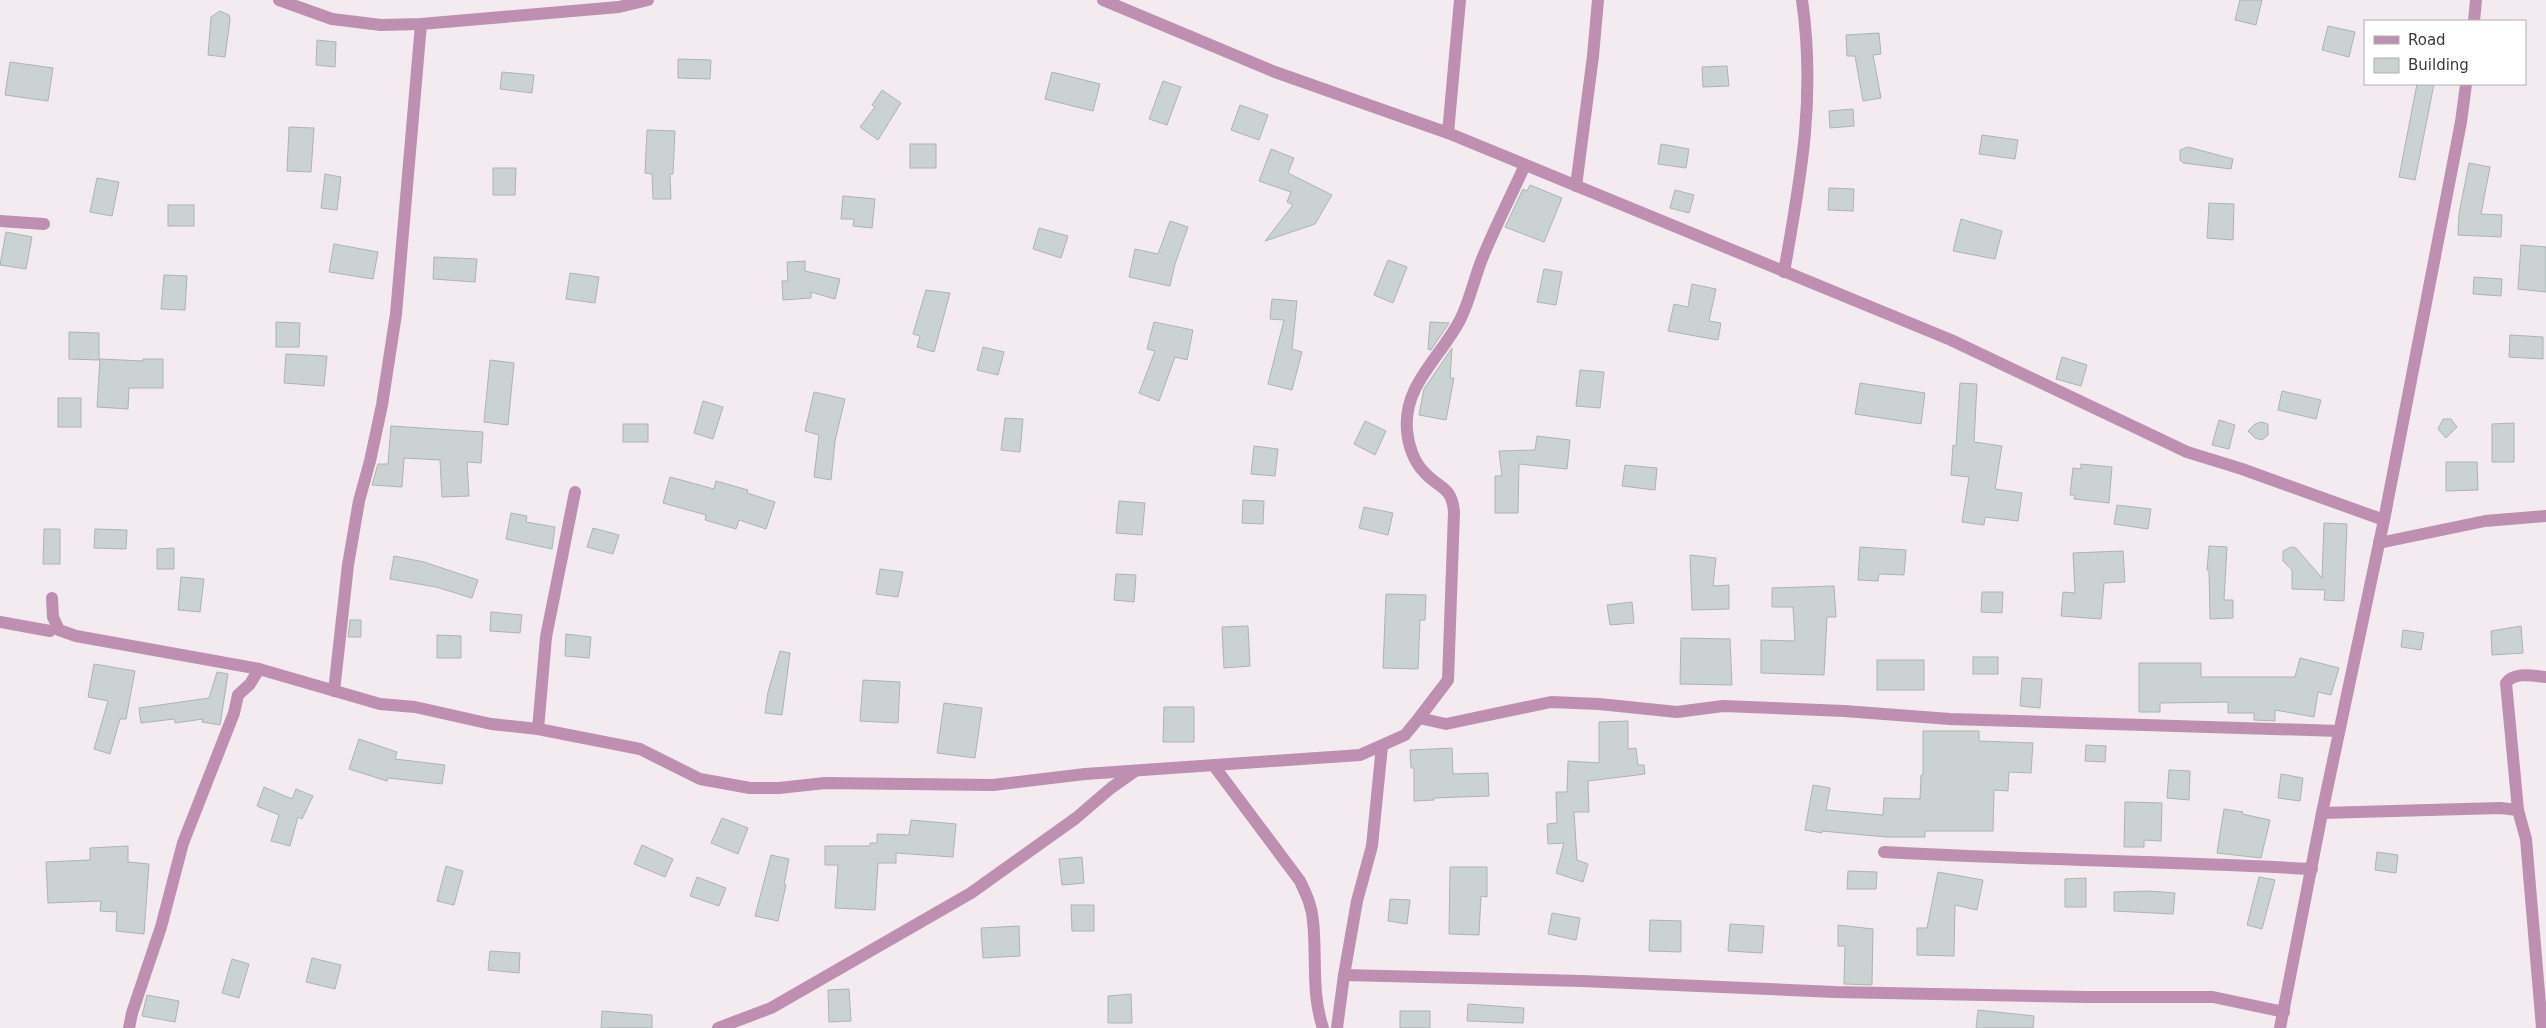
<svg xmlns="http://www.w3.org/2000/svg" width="2546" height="1028" font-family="'DejaVu Sans',sans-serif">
<rect width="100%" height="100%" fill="#f3ebf0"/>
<g fill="#cad3d2" stroke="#abb4b3">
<path d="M2240,0h22l-6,25 -21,-5z"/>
<path d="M220,11l9,4 1,5 -5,37 -17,-2 3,-38z"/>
<path d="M2328,26l27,6 -6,25 -27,-7z"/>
<path d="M1879,33l2,21 -8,1 8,43 -18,3 -8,-45h-8l-1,-21z"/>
<path d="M317,40l19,2 -1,25 -19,-2z"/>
<path d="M678,59l33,1 -1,19 -32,-1z"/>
<path d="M10,62l43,6 -5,33 -43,-6z"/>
<path d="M1727,66l2,20 -26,1 -1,-20z"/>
<path d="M502,72l32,3 -2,18 -32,-4z"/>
<path d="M1052,72l48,12 -7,27 -48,-12z"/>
<path d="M1163,81l18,6 -14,38 -18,-6z"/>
<path d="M2417,84h17l-19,96 -16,-3z"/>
<path d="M882,90l19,13 -23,37 -18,-13 15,-20 -3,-2z"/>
<path d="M1240,105l28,10 -9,25 -28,-10z"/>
<path d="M1853,109l1,17 -24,2 -1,-17z"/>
<path d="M289,127l25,1 -3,44 -24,-1z"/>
<path d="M647,130l28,1 -2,43h-3l1,25h-18l-1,-25 -7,-1z"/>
<path d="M1982,135l36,5 -3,19 -36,-5z"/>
<rect x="910" y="144" width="26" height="24"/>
<path d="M1661,144l28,5 -3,19 -28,-4z"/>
<path d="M2188,147l45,12 -2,10 -48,-6 -3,-3v-10z"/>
<path d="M1271,149l23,9 -6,15 44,22 -17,29 -50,17 28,-36 -6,-3 4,-10 -32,-11z"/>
<path d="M2469,163l21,4 -9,47 21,1 -1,22 -43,-2 1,-21z"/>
<path d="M493,168h23l-1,27h-22z"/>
<path d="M325,174l16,3 -4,33 -16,-2z"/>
<path d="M97,178l22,4 -7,34 -22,-4z"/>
<path d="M1530,185l32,13 -18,44 -39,-15 18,-38 4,2z"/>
<path d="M1829,188l25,1 -1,22 -25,-1z"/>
<path d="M1675,190l19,5 -5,18 -19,-5z"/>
<path d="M843,196l32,3 -3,29 -19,-2 1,-7h-13z"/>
<path d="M2209,203l25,1 -1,36 -26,-2z"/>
<rect x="168" y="205" width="26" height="21"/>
<path d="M1961,219l41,12 -7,28 -42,-8z"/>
<path d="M1170,221l18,6 -13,37 -5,22 -41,-9 6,-28 23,5z"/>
<path d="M1039,228l29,8 -7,22 -28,-9z"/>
<path d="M6,232l26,5 -6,32 -26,-4z"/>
<path d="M334,244l44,8 -5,27 -44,-7z"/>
<path d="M2521,245l25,2v45l-28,-3z"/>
<path d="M434,257l43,2 -2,23 -42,-3z"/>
<path d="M1388,260l19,7 -14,36 -19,-8z"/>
<path d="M805,261v10l35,8 -5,20 -24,-7v6l-28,2 -1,-19h6l-1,-19z"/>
<path d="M1544,269l18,3 -6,33 -19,-3z"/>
<path d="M570,273l29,4 -4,26 -29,-4z"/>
<path d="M164,275l23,1 -2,34 -24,-1z"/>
<path d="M2474,277l28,2 -1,17 -28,-2z"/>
<path d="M1692,284l24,5 -7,32 12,2 -3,17 -50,-9 6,-27 14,3z"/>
<path d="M926,290l24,3 -16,59 -17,-5 3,-11 -7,-2z"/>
<path d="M1272,299l25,2 -5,48 10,3 -10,38 -24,-6 16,-64 -14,-1z"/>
<path d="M276,322l24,1 -1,24h-23z"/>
<path d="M1154,322l39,8 -6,30 -12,-3 -16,44 -20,-8 16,-42 -8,-2z"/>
<path d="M1430,322l19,1 -18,27 -3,-1z"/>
<path d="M69,332l30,1v27l-30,-1z"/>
<path d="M2510,335l33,2v22l-34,-2z"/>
<path d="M983,347l21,5 -6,23 -21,-5z"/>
<path d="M1452,348l-2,30h4l-8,42 -27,-5 5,-26z"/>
<path d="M286,354l41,2 -3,30 -40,-3z"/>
<path d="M2062,357l25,8 -6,21 -25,-7z"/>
<path d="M100,359l43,2v-2h20v29h-34l-1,21 -31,-2z"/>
<path d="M490,360l24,3 -6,62 -24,-3z"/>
<path d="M1580,370l24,2 -4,36 -24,-2z"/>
<path d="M1860,383l65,10 -4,31 -66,-10z"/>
<path d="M1960,383l17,1 -3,58 28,4 -7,43 27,4 -4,28 -33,-4 -1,8 -22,-3 7,-45 -18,-2 2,-30 3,1z"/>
<path d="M2282,391l39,9 -5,19 -38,-9z"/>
<path d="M814,392l31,7 -10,42 -4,39 -17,-3 5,-42 -14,-4z"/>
<rect x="58" y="398" width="23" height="29"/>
<path d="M703,401l20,6 -10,32 -19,-6z"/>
<path d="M1005,418l18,1 -3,33 -19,-2z"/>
<path d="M2443,419h8l6,8 -11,11 -8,-9z"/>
<path d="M2219,420l16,5 -6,24 -17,-4z"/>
<path d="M1365,421l21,10 -11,24 -21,-11z"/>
<path d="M2261,422l7,2v11l-6,5 -7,-2 -7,-7 7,-7z"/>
<path d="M2514,423v39h-22v-38z"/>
<rect x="623" y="424" width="25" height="18"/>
<path d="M391,426l92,6 -2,31 -14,-1 2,34 -27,1 -2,-37 -36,-2 -2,29 -30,-2 6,-21h10z"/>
<path d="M1537,436l33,4 -3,29 -48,-5 -1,49h-23v-37h7l-3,-25 36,-1z"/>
<path d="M1254,446l24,3 -3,27 -24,-2z"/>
<path d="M2446,462h31l1,28 -32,1z"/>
<path d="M2081,464l31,3 -3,36 -35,-4 1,-4h-5l3,-27 8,1z"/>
<path d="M1625,465l32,3 -2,22 -33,-4z"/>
<path d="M670,477l44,12 2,-8 32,9 -1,3 28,9 -9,27 -27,-9 -3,9 -31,-9 1,-5 -43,-12z"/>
<path d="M1243,500l21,1 -1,23 -21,-1z"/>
<path d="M1119,501l26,2 -3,32 -26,-2z"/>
<path d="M2117,505l34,4 -3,20 -34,-5z"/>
<path d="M1364,507l29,6 -5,22 -29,-7z"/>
<path d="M511,513l16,3 -1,6 29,5 -3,22 -46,-10z"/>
<path d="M2324,523l23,1 -3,77 -20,-1 1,-10 -33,-1v-19l-9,-9v-10l8,-4 5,1 26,30z"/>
<path d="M593,528l26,7 -6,19 -26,-7z"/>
<path d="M44,529h16v35h-17z"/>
<path d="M95,529l32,1 -1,19 -32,-1z"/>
<path d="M2209,546l18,1 -3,53h9v18l-23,1 -1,-49h-2z"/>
<path d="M1860,547l46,3 -2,25 -25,-1 -1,7 -20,-1z"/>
<path d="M174,548v21h-17v-20z"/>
<path d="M2123,551l2,31 -21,1 -3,36 -40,-3 2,-24 12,1 -2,-40z"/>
<path d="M1690,555l26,3 -3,28 16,-1v24l-37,1z"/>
<path d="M394,556l30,6 54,18 -6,18 -36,-11 -46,-8z"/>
<path d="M880,569l23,3 -5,25 -22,-3z"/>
<path d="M1116,574l20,1 -2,27 -20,-2z"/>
<path d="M181,577l23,2 -4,33 -22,-2z"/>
<path d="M1834,586l2,31h-9l-3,58 -63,-2v-33l34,1 -2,-34h-21v-19z"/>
<path d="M1982,592h21l-1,21 -21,-1z"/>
<path d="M1386,594l40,1 -1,25h-5l-2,49 -35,-1z"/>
<path d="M1632,602l2,21 -24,2 -3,-20z"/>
<path d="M491,612l31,3 -2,18 -30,-2z"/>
<path d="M350,620h11v17h-13z"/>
<path d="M1248,626l2,40 -26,2 -2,-41z"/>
<path d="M2521,626l2,27 -31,2 -1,-24z"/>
<path d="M2403,630l21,3 -3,17 -20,-3z"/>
<path d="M566,634l25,3 -2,21 -24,-2z"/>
<path d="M437,635l24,1v22h-24z"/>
<path d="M1681,638l49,1 2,46 -52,-1z"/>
<path d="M780,651l10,2 -8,62 -17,-2 3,-21z"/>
<rect x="1973" y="657" width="25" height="17"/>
<path d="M2300,658l39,10 -8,27 -13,-3 -4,25 -39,-7v11l-21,-1v-7h-26v-11l-68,1v9h-21v-49h62v14h94z"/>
<rect x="1877" y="660" width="47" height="30"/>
<path d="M94,664l41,7 -9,48h-6l-10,35 -16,-5 14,-48 -20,-4z"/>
<path d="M217,672l11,2 -8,51 -18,-3 1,-3 -28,4 -1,-4 -33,4 -2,-15 70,-10z"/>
<path d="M2022,678l20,1 -2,29 -20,-2z"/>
<path d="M863,680l37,2 -2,41 -38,-2z"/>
<path d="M944,703l38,5 -7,50 -38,-5z"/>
<path d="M1164,707h30v35h-31z"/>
<path d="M1628,721v28l8,-1 2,17h6l1,9 -57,7 1,31h-15l3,48 11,4 -5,18 -27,-9 8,-30 -16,1 -1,-20 10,-1 -1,-31h11l1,-31 31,2v-41z"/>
<path d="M1923,731h56v10l54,2 -2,30 -22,-1 -1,19 -14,-1 -1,41h-68v6h-39l-64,-6v2l-17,-3 8,-45 17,3 -4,22 57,5 1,-17 36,1 1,-24h2z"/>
<path d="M359,739l38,13 -2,7 50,6 -3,19 -54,-6 -1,3 -38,-12z"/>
<path d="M2086,745l20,1 -1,16 -20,-1z"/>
<path d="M1452,748l1,26 35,-1 1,23 -55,2v2l-20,1v-33h-3l-1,-18z"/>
<path d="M2169,770l21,1 -1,29 -22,-2z"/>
<path d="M2281,774l22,4 -3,23 -22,-3z"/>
<path d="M264,787l28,12 4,-10 17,7 -11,23 -4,-2 -8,29 -19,-5 8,-26 -22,-9z"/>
<path d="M2125,802l37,1 -1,38 -17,-1v7h-20z"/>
<path d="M2224,809l19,3 -1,2 28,6 -9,38 -44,-5z"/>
<path d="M722,818l26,10 -10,26 -27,-11z"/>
<path d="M911,820l45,4 -3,33 -57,-4v10h-18l-3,47 -40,-2 3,-43h-13v-19h45v-3h7v-9l32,1z"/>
<path d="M642,845l31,14 -8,18 -31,-13z"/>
<path d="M128,846v16l21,2 -5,70 -28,-3 1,-19 -17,-1 1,-10 -53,2 -2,-41 44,-2v-12z"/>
<path d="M2377,852l21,3 -2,18 -21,-3z"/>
<path d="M771,855l18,4 -5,26h2l-8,36 -23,-5z"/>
<path d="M1082,857l2,26 -22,2 -3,-26z"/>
<path d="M446,866l17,5 -9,34 -17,-4z"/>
<path d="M1450,867h37v30l-6,-1 -2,39 -30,-1z"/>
<path d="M1848,871l29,1 -1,17h-29z"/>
<path d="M1938,872l45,8 -6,30 -22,-5 -1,51 -37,-1v-27h10z"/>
<path d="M697,877l29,11 -7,18 -29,-10z"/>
<path d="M2259,877l16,3 -13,49 -15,-4z"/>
<path d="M2086,878v29h-21v-28z"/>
<path d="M2149,891l26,2 -2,21 -59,-3v-19z"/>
<path d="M1390,899l20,1 -3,24 -19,-3z"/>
<path d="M1071,905h23v26h-22z"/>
<path d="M1552,913l28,5 -4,22 -28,-6z"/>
<path d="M1650,920l31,1v31l-32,-1z"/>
<path d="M1730,924l34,2 -2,27 -34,-2z"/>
<path d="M1838,925l35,4 -1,56 -28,-1 1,-38h-7z"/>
<path d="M1019,926l1,30 -37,2 -2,-30z"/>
<path d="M490,951l30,2 -1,20 -31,-3z"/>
<path d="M312,958l29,7 -6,24 -29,-7z"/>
<path d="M232,959l17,5 -10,34 -17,-5z"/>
<path d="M849,989l2,32 -22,1 -1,-32z"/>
<path d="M1131,994l1,29h-24v-27z"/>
<path d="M147,995l32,6 -4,21 -33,-6z"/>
<path d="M1468,1004l56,4 -1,15 -56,-2z"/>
<path d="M1978,1010l56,6 -1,12h-57z"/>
<path d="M602,1011l50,4v13h-51z"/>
<rect x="1400" y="1011" width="30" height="17"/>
</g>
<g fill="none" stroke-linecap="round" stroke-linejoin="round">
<g stroke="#be8fb1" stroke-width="12">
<path d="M279,0l53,19 49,6 40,-1 198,-17 29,-7"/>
<path d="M1103,0l172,72 173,61 503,207 236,112 55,17 142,51"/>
<path d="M2474,21l2,-21"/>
<path d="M1448,133l12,-133"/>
<path d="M1576,186l17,-130 5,-56"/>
<path d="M0,221l44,3"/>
<path d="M1784,272c17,-95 32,-175 18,-272"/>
<path d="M2379,543l106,-22 61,-5"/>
<path d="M52,598l1,19 6,13 17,6 183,33 121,35 35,3 76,17 47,5 102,20 60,30 50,9h29l46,-5 168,2 92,-11 275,-19 45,-20 14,-17 27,6 105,-22 48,2 78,8 46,-6 121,5 106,8 389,12"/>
<path d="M0,622l50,9"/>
<path d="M334,691l14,-126 11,-64 11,-40 12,-56 14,-91 25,-290"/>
<path d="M1419,718l29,-38 6,-168c-2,-26 -15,-23 -30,-40 -10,-10 -16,-27 -17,-42 -4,-45 34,-73 53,-110 10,-20 14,-41 22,-61 13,-32 29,-63 43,-94"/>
<path d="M538,729l8,-92 29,-145"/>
<path d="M1214,766l86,115c6,13 12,25 13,40 4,36 -2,72 10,107"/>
<path d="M2322,813l178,-5 18,2"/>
<path d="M1884,852c142,8 285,9 428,17"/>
<path d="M1344,975l238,6 253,11 251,5h127l71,15"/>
<path d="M129,1028l3,-15 29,-86 22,-84 51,-130 4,-18 12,-11 9,-15"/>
<path d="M718,1028l53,-20 200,-115 105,-75 35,-30 24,-17"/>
<path d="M1337,1028l7,-53 13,-74 15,-55 10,-100"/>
<path d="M2280,1028l42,-215 62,-293 77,-398 5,-38"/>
<path d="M2542,1028l-16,-189 -8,-29 -12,-127c9,-12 27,-7 40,-6"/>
</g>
</g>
<rect x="2364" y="20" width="162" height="65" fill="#ffffff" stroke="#b1b0b1"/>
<rect x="2374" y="36" width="25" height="8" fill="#be8fb1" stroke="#b1b0b1"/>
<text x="2408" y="45" font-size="15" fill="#3d3a3c">Road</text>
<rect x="2374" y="58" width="25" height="15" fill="#cad3d2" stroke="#b1b0b1"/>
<text x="2408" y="70" font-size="15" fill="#3d3a3c">Building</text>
</svg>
